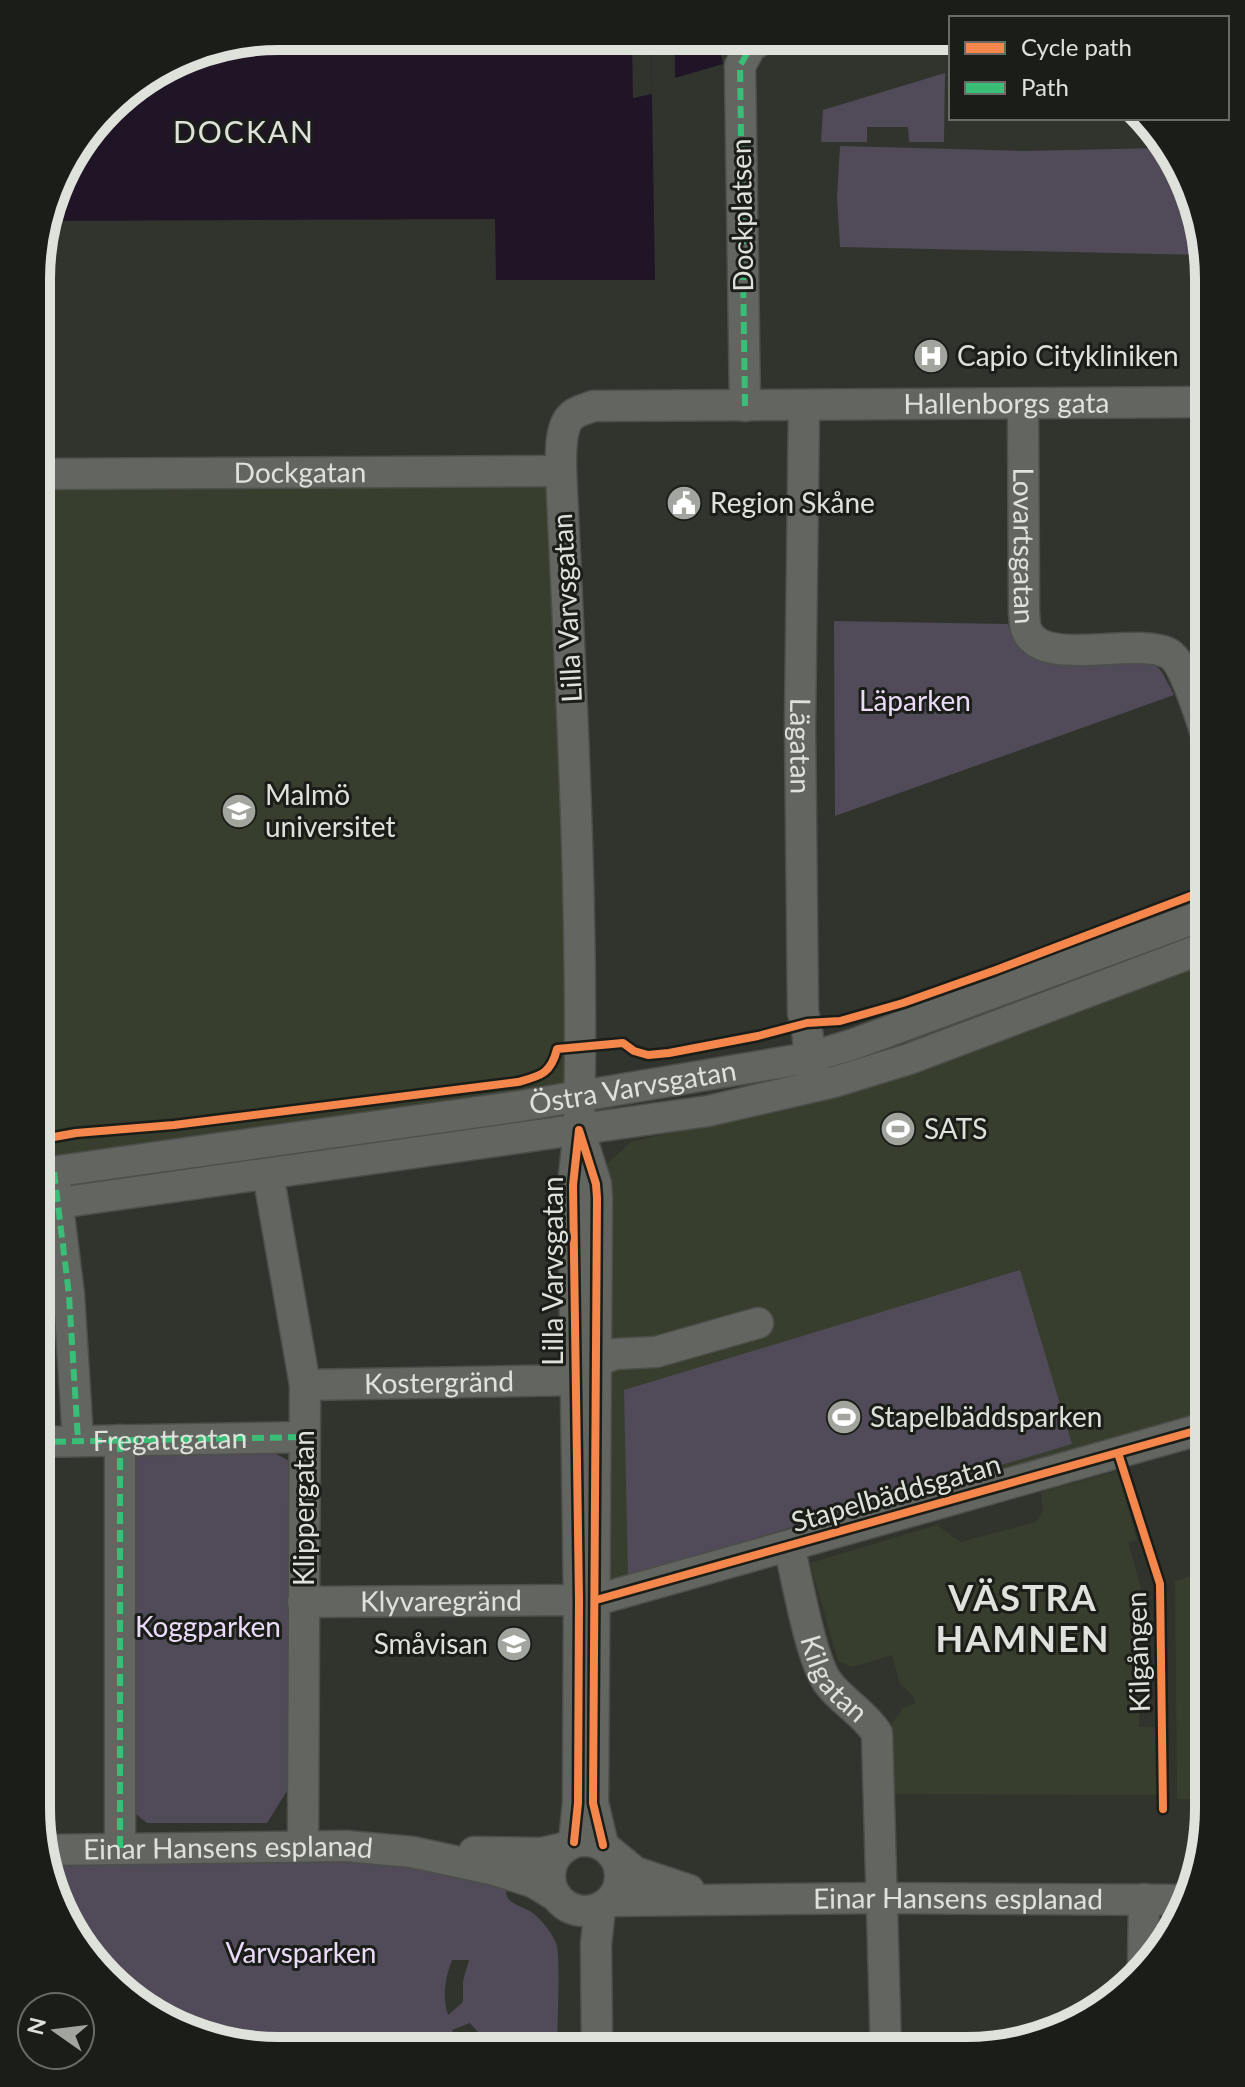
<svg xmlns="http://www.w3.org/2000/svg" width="1245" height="2087" font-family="Lato,sans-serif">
<rect width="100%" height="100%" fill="#31342d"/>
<g fill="#373e2e">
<path d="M561,471l18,659 -542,76 1,-732z"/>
<path d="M1209,958v456l-577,171 -29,-10 -2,-379 6,-32 24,-22 150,-36z"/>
<path d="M1118,1471l19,69 -9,2 14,50 -3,135h16l1,68 -263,-1 -1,-71 11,-15 13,-5 -5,-10 -11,-9 -8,-29 -40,12 -14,-6 -28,-98 127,-38 24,17 75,-20 7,-12 -2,-18z"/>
<path d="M1209,1571l-1,228h-31l-2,-218z"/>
</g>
<g fill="#514a58" fill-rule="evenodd">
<path d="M945,73l-1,69h-35l-1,-15h-41v15h-46l2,-32z"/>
<path d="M840,146l183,5 139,-3 29,38 13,69 -364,-8 -3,-49z"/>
<path d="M834,621l174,3 7,16 138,22 9,10 12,23 -339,121z"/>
<path d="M1020,1270l52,174 -444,132 -4,-186z"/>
<path d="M140,1447l127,2 26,14 -3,323 -23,37h-120l-22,-18 -1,-336z"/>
<path d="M372,1856l134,29c-2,21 14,19 27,28 9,7 19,20 23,30 5,10 1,89 1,107h-71l2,-6 -18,-21 -18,7 12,20 -216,-1 -117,-49 -77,-99 -8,-43zM452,1960h17l-6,21v21l-15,13c-6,-20 -3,-36 4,-55z"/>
</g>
<g fill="#201527">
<path d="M268,38l383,1 4,241h-159l-1,-61 -449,2 15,-50 57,-74 68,-43z"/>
<path d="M721,54l2,10 -48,14v-23z"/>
</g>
<g fill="#31342d">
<path d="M421,38l58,1v11h-58z"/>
<path d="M651,39l1,55 -19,4 -1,-58z"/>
</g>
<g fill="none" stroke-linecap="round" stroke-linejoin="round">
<defs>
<g id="minor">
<path id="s1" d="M1023,404l1,209c1,5 0,13 3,18 16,37 107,6 141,22 18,9 33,69 41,89"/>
<path d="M745,406l-5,-340 11,-20 15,-9"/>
<path id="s2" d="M804,406l-4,320 3,287c7,20 4,41 11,61"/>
<path id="s3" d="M38,474l523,-3"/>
<path id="s4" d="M579,1130c5,-220 -8,-439 -18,-659 0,-16 -2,-47 13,-57 5,-4 13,-5 19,-8l616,-4"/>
<path id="s5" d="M37,1174l484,-68 287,-48 46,-14 355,-131"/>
<path d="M268,1174l37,211 -2,461"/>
<path d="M55,1183l14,112 9,145"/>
<path d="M37,1206l671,-95 126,-29 75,-23 300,-113"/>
<path id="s6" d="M305,1385l269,-5 23,-19 18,-7 41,-2 102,-29"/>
<path d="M120,1440v409"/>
<path d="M36,1442l268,-5"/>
<path id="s7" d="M789,1546c8,32 22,116 40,138 15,19 33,27 48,49l9,318"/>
<path d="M596,1600l613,-173"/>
<path id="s8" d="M303,1602l276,-2"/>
<circle cx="585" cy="1876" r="35"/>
<path d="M574,1842l4,-39 1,-203 -6,-415 6,-55 17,54 1,14 -4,605 10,42"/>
<path id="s9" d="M44,1850l302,-4 66,6 79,17 42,13 23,14"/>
<path d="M474,1852l67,1 23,-5"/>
<path d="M612,1853l23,19 54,18"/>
<path id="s10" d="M610,1901l270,-3 309,2"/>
<path d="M1143,1968l1,-69"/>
<path d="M597,2050l-1,-106 4,-36"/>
</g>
</defs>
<use href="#minor" stroke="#4d4f4a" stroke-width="33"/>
<use href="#minor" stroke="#636561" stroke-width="30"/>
<g stroke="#3abd76" stroke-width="6" stroke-dasharray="12 6" stroke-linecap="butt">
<path d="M745,406l-5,-340 11,-20 15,-9"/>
<path d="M54,1172l15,123 9,145"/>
<path d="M120,1440v409"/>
<path id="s11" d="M36,1442l268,-5"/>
</g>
<defs>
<g id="cycleway">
<path d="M37,1140l39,-7 98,-8 344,-43c22,-6 33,-8 39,-33l66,-6 11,8 14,4 21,-2 89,-17 49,-13 33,-2 63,-18 93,-33 213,-81"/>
<path d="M1118,1453l42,131 3,225"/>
<path d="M596,1600l613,-173"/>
<path d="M574,1842l4,-39 1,-203 -6,-415 6,-55 17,54 1,14 -4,605 10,42"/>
</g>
</defs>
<use href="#cycleway" stroke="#1b1d18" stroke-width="13"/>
<use href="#cycleway" stroke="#f5874c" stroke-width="8"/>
</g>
<defs>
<symbol id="hospital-disc" viewBox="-11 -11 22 22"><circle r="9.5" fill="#a1a59d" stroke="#1b1d18"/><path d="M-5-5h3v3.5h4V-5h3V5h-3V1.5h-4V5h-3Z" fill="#fff"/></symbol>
<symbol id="civic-disc" viewBox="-11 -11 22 22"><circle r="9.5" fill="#a1a59d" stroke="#1b1d18"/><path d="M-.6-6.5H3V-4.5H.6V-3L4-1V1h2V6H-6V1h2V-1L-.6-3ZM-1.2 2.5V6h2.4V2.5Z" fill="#fff"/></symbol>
<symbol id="university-disc" viewBox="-11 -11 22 22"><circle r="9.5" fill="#a1a59d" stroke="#1b1d18"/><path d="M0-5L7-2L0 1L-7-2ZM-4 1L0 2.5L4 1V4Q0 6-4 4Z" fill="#fff"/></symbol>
<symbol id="stadium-disc" viewBox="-11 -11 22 22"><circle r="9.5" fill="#a1a59d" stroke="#1b1d18"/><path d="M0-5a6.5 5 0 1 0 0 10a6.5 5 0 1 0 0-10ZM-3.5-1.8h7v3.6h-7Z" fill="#fff"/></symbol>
<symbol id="school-disc" viewBox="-11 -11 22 22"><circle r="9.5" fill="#a1a59d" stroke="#1b1d18"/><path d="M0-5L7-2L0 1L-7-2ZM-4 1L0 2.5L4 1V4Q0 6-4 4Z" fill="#fff"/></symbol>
</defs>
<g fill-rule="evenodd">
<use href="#hospital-disc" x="911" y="336" width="40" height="40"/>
<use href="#civic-disc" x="664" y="483" width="40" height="40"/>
<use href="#university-disc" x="219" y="791" width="40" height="40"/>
<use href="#stadium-disc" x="878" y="1109" width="40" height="40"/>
<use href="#stadium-disc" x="824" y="1397" width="40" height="40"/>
<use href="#school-disc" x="494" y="1624" width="40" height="40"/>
</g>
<g text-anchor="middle" stroke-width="6" stroke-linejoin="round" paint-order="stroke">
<g font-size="28" fill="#dee2da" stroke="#1b1d18">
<text transform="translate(742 215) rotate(-91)" y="10">Dockplatsen</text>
<text dy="10" stroke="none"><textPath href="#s4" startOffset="1154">Hallenborgs gata</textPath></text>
<text dy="10" stroke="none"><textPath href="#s3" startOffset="262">Dockgatan</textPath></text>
<text dy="10" stroke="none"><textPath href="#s1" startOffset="142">Lovartsgatan</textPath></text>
<text transform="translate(567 608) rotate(-93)" y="10">Lilla Varvsgatan</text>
<text dy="10" stroke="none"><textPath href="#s2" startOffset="340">Lägatan</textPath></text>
<text dy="10" stroke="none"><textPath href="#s5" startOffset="602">Östra Varvsgatan</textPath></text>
<text transform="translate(553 1271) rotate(-90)" y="10">Lilla Varvsgatan</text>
<text dy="10" stroke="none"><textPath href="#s6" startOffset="134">Kostergränd</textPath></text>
<text dy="10" stroke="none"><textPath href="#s11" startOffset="134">Fregattgatan</textPath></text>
<text transform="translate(896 1493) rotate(-16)" y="10">Stapelbäddsgatan</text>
<text transform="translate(304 1508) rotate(-90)" y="10">Klippergatan</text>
<text dy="10" stroke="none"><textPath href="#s8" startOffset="138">Klyvaregränd</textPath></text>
<text transform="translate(1138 1652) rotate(-92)" y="10">Kilgången</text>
<text dy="10" stroke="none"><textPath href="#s7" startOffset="142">Kilgatan</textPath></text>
<text dy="10" stroke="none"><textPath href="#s9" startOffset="184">Einar Hansens esplanad</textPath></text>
<text dy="10" stroke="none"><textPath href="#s10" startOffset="348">Einar Hansens esplanad</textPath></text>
</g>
<g font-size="28" fill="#dee2da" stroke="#1b1d18" text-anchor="start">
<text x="957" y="366">Capio Citykliniken</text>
<text x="710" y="513">Region Skåne</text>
<text x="265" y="805">Malmö<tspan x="265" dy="32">universitet</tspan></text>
<text x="924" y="1139">SATS</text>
<text x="870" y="1427">Stapelbäddsparken</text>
<text x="488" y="1654" text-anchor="end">Småvisan</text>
</g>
<g font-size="28" fill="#ebdbf9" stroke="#1b1d18">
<text x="915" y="711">Läparken</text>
<text x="208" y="1637">Koggparken</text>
<text x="301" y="1963">Varvsparken</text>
</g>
<g font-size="30" letter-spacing="2" fill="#dee2da" stroke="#1b1d18">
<text x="244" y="143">DOCKAN</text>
</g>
<g font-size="36" font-weight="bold" letter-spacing="2" fill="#dee2da" stroke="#1b1d18">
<text x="1023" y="1611">VÄSTRA<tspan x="1023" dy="41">HAMNEN</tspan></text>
</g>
</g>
<path d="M0 0H1245V2087H0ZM279 50H966A229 229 0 0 1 1195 279V1808A229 229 0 0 1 966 2037H279A229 229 0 0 1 50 1808V279A229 229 0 0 1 279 50Z" fill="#1b1d18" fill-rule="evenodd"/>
<path fill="none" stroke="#dee2da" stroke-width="10" d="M279 50H966A229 229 0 0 1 1195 279V1808A229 229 0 0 1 966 2037H279A229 229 0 0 1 50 1808V279A229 229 0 0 1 279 50Z"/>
<rect x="949" y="16" width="280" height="104" fill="#1b1d18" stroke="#696c66" stroke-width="2"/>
<rect x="965" y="42" width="40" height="12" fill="#f5874c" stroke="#696c66" stroke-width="2"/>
<text x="1021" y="56" font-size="24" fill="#dee2da">Cycle path</text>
<rect x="965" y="82" width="40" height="12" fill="#3abd76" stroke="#696c66" stroke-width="2"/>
<text x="1021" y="96" font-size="24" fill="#dee2da">Path</text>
<g transform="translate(56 2031) rotate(284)"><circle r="38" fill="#1b1d18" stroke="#696c66" stroke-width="2"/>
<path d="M0-6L14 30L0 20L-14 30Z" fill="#a1a59d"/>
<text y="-12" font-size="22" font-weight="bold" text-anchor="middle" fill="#dee2da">N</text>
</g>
</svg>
